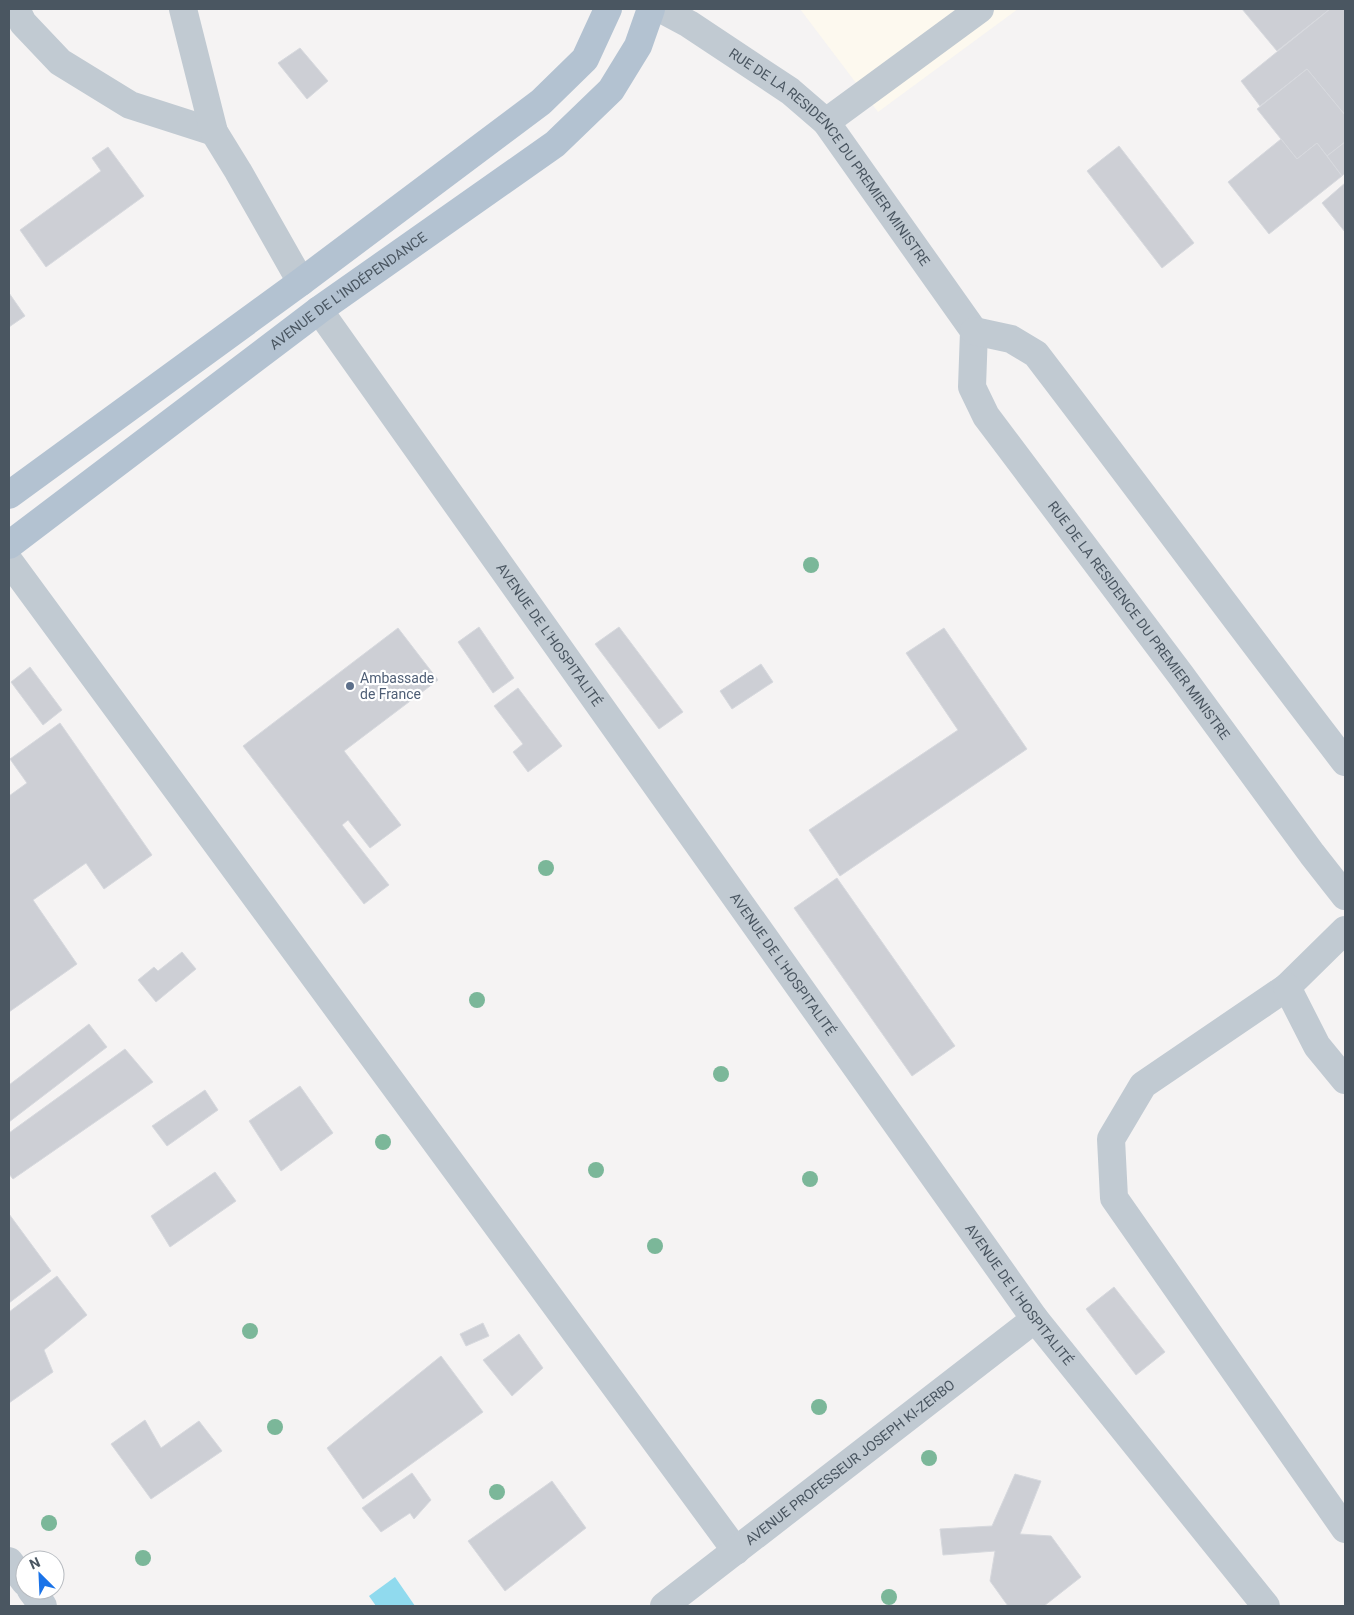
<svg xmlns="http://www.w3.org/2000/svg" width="1354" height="1615" font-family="Roboto,sans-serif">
<rect width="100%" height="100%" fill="#f5f3f3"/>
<path fill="#fdf9ef" d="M800,9h218l-140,103z"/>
<path fill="#90daee" d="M395,1577l20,29h-39l-7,-10z"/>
<g fill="#cdcfd5" stroke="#d7d9de">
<path d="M1242,9h88l-53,42z"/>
<path d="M1330,9h15v106l-38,-46 -47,37 -19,-25z"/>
<path d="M300,48l28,33 -21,18 -29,-36z"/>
<path d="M1307,69l38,46v27l-18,14 -10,-13 -20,16 -40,-50z"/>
<path d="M1281,139l16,20 20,-16 25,33 -73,58 -41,-52z"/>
<path d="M1345,142v31l-3,3 -15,-20z"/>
<path d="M1119,146l75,97 -32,25 -75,-97z"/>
<path d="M108,147l36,49 -98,71 -26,-37 81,-59 -9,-13z"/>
<path d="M1345,183v49l-23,-29z"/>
<path d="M9,293l16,23 -16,11z"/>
<path d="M479,627l35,51 -21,15 -35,-51z"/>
<path d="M619,627l64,85 -24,17 -64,-85z"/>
<path d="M398,628l40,52 -94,71 57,74 -31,23 -22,-28 -6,5 47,60 -25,19 -121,-158z"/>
<path d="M944,628l83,121 -187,127 -31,-46 149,-100 -52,-77z"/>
<path d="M761,664l12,18 -41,27 -12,-18z"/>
<path d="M30,667l32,43 -19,15 -32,-43z"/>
<path d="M518,688l44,58 -34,26 -15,-20 10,-8 -29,-38z"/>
<path d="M60,723l92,132 -48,34 -18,-26 -53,37 44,64 -68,48v-216l18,-13 -17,-24z"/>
<path d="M837,878l118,168 -43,30 -118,-168z"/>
<path d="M182,952l14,17 -40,33 -18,-22 16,-13 4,4z"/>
<path d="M89,1024l18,23 -98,75v-37z"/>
<path d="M125,1049l28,33 -140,97 -4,-5v-41z"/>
<path d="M300,1086l33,47 -52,38 -32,-50z"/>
<path d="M205,1090l13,20 -51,36 -15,-20z"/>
<path d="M215,1172l21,29 -66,46 -19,-31z"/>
<path d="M9,1214l42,57 -42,32z"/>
<path d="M57,1276l30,39 -43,35 9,22 -44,31v-91z"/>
<path d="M1114,1287l51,65 -29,23 -50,-66z"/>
<path d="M483,1323l6,13 -23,10 -6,-12z"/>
<path d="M519,1334l24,34 -31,28 -29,-36z"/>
<path d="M441,1356l42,56 -120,87 -36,-51z"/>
<path d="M145,1420l16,28 38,-27 23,30 -71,48 -40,-55z"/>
<path d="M412,1473l19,27 -17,19 -4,-6 -29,19 -19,-24z"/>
<path d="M1015,1474l26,7 -21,53 31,2 30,41 -37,29h-36l-18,-25 5,-30 -52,4 -3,-26 52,-3z"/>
<path d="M552,1481l34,47 -81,63 -37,-50z"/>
</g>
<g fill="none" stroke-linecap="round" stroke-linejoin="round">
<g stroke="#c1cad2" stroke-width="28">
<path d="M16,9l7,14 37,39 70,43 84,27"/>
<path d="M183,9l31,123 24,39 63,111"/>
<path id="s1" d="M661,9l28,15 101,67 36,31 148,209 -2,56 14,29 194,258 132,180 33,42"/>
<path d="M826,122l154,-113"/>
<path id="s2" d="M319,310l716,1009 231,287"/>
<path d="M974,331l37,8 25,15c104,136 205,273 309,408"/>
<path d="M9,561l727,990"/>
<path d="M1345,930l-58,57 -144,98 -32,54 3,59 231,331"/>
<path d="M1287,987l30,59 28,34"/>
<path d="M9,1561l16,21"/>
<path d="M31,1590l12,16"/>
<path id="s3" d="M664,1606l371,-287"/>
</g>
<g stroke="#b3c2d1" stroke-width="28">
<path d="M9,495l292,-213 240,-180 44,-43 23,-50"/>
<path id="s4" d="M9,545l310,-235 236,-166 56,-54 27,-44 13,-37"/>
</g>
</g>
<g fill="#7bb799">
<circle cx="811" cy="565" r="8"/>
<circle cx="546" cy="868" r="8"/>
<circle cx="477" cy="1000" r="8"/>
<circle cx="721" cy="1074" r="8"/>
<circle cx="383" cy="1142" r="8"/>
<circle cx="596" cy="1170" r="8"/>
<circle cx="810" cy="1179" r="8"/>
<circle cx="655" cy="1246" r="8"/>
<circle cx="250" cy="1331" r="8"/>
<circle cx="819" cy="1407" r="8"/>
<circle cx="275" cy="1427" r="8"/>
<circle cx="929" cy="1458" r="8"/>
<circle cx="497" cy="1492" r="8"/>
<circle cx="49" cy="1523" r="8"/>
<circle cx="143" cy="1558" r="8"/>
<circle cx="889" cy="1597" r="8"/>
</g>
<circle fill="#5c6f8a" stroke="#fff" stroke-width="2" cx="350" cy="686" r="5"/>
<g text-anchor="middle" stroke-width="4.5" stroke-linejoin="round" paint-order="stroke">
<g font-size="14" fill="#4a5661" stroke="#fff">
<text dy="5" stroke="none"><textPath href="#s1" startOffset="228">RUE DE LA RESIDENCE DU PREMIER MINISTRE</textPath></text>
<text dy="5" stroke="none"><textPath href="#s4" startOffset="424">AVENUE DE L'INDÉPENDANCE</textPath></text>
<text dy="5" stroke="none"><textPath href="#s1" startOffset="800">RUE DE LA RESIDENCE DU PREMIER MINISTRE</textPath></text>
<text dy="5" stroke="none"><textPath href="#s2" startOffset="398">AVENUE DE L'HOSPITALITÉ</textPath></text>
<text dy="5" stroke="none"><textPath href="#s2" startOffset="802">AVENUE DE L'HOSPITALITÉ</textPath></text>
<text dy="5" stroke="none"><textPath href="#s2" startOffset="1208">AVENUE DE L'HOSPITALITÉ</textPath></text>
<text dy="5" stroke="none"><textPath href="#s3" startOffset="235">AVENUE PROFESSEUR JOSEPH KI-ZERBO</textPath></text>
</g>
<g font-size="14" fill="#4e5e75" stroke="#fff" text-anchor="start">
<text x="360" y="683">Ambassade<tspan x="360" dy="16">de France</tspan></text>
</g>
</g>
<rect width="1354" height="1615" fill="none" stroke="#4a5661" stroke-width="20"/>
<g transform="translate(40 1575) rotate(336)"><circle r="24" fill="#ffffff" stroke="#b7bbc0"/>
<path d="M0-4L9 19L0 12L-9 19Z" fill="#1a73e8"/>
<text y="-8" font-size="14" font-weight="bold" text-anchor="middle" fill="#4a5661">N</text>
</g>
</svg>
